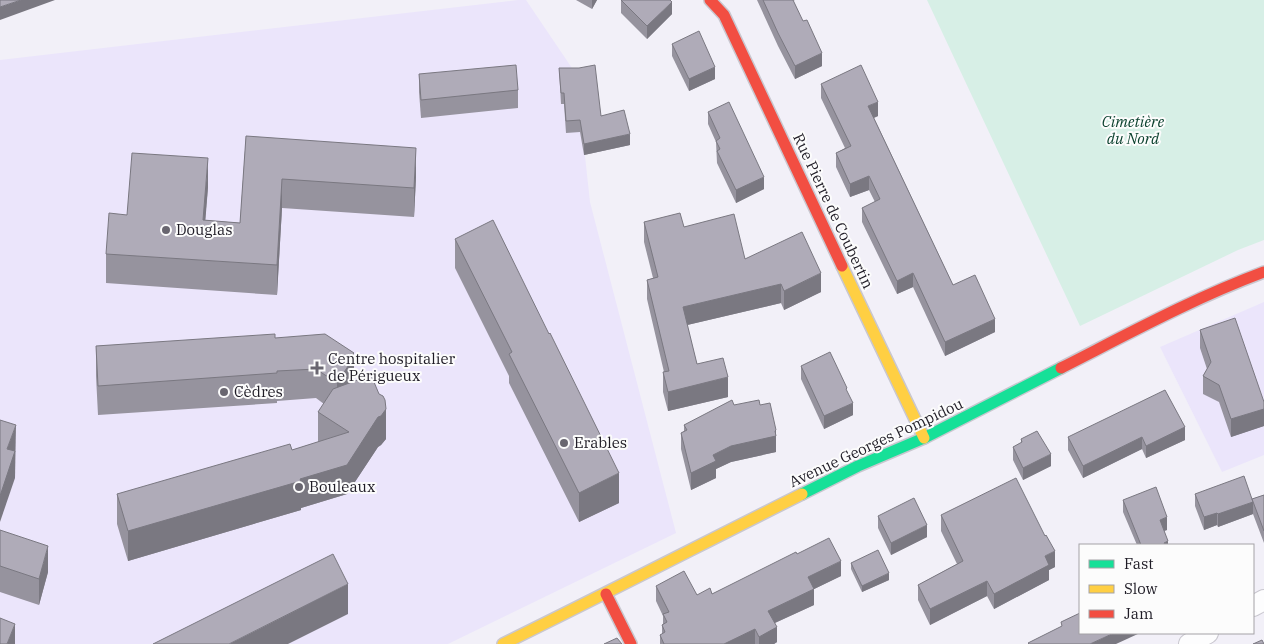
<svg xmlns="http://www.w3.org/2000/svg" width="1264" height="644" font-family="'IBM Plex Serif',serif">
<rect width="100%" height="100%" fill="#f2f0f8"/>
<g fill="#ebe5fb">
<path d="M518,0h8l50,74 14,128 86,331 -228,111h-448v-584z"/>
<path d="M1264,302v153l-42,17 -62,-125z"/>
</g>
<path fill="#d7efe6" d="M927,0h337v240l-26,10 -158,76z"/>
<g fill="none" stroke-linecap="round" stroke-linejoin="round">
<defs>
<g id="street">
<path d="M1253,606l11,-6"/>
<path d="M1189,644l19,-11"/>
</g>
<path id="fast" d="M802,494l56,-28 66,-28 137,-70"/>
<g id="slow">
<path d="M842,266l82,172"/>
<path d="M503,644c100,-49 199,-100 299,-150"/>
</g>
<g id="jam">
<path d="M710,0l14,15 118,251"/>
<path d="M1061,368c67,-34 133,-70 203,-96"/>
<path d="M606,594l25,50"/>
</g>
</defs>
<use href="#street" stroke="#c9c7cf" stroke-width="22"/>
<use href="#fast" stroke="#c9c7cf" stroke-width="14"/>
<use href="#slow" stroke="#c9c7cf" stroke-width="14"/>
<use href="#jam" stroke="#c9c7cf" stroke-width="14"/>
<use href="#street" stroke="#fdfdfe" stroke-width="20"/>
<use href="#fast" stroke="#16e098" stroke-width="11"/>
<use href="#slow" stroke="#ffcf43" stroke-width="11"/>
<use href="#jam" stroke="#f24e42" stroke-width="11"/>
</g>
<g fill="#96939e">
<path d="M576,0h21l-5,9z"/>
<path d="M621,0l51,14 -25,25 -26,-26z"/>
<path d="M757,0h38l-2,1 29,65 -27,13 -17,-33z"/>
<path d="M672,44l43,35 -26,12 -17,-35z"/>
<path d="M559,68l42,48 29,29 -46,10 -4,-23 -14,1 -2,-29h-3z"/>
<path d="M419,74l99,16v18l-97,10 -2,-26z"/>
<path d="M821,84l57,32 -4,2 79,167 42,47 -50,24 -32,-69 -16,7 -35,-72v-14l13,-6 -6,-12 -19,7 -14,-30v-14l9,-5 -24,-50z"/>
<path d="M708,112l56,77 -28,14 -19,-40 -1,-21 -8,-18z"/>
<path d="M246,136l170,41 -2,40 -132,-9 -5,87 -171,-12v-29l21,-39 81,-28 -3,33 35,3z"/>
<path d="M644,222l40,5 61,32 76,33 -37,18 -3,-7 -94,22 10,39 31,33 -60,14 -5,-19v-20h1l-17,-73v-19l6,-2 -9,-36z"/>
<path d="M455,239l164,264 -40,19 -70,-139v-7l-54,-108z"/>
<path d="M1200,330l64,72v24l-33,11 -12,-35 -16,-8v-18l4,-7 -7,-21z"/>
<path d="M275,338l79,18v25l32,58 -5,6 -3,2 -31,47 -46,14v2l-173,51 -11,-37v-30l175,-44 26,-8v-30l6,-8 -8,-6 -39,3v2l-179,12 -2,-39v-30z"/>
<path d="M801,366l52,49 -29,14 -23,-50z"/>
<path d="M734,405h26l16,42v5l-45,10 -15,7v9l-25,12 -10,-41v-16l3,-2v-6z"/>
<path d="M1185,427v13l-39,18 -4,-9 -59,29 -15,-28v-13z"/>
<path d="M1021,439l30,27 -28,14 -10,-20v-13l8,-4z"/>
<path d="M1195,494l57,5 12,-4v48l-11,-29 -35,13 -1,-2 -13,5 -9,-24z"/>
<path d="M1123,500l44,30 -3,1 4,14h-31l-14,-33z"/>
<path d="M941,515l114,52 -6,3v10l-55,29 -7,-13 -57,29 -12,-25v-15l39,-21 -16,-33z"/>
<path d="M878,516l49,21 -36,18 -13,-27z"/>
<path d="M0,530l48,42 -9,33 -39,-13z"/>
<path d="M797,554l44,22 -27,13v16l-39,18 2,19 -3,2h-114v-9l2,-1v-9l1,-1v-8l-7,-15v-15l41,9 15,-1z"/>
<path d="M851,563l38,17 -27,12 -11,-23z"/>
</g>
<g fill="#7a7881">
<path d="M21,0h34l-55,20v-13z"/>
<path d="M592,0h5l-5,9z"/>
<path d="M672,2v12l-25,25v-13z"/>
<path d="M822,53v13l-27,13v-13z"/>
<path d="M715,67v12l-26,12v-12z"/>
<path d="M878,102v14l-10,4v-14z"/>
<path d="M630,134v11l-46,10v-11z"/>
<path d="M416,148v29l-2,40v-29z"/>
<path d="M208,158v29l-5,63v-30z"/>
<path d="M869,176v14l-19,7v-13z"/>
<path d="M764,177v12l-28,14v-13z"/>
<path d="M282,179v29l-5,87v-30z"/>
<path d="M821,273v19l-37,18v-19z"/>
<path d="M913,273v14l-16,7v-13z"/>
<path d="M781,284v19l-98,23v-19z"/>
<path d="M995,319v13l-50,24v-14z"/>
<path d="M354,353v33l-17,26v-29z"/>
<path d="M728,377v20l-60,14v-19z"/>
<path d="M853,403v12l-29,14v-13z"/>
<path d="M386,409v30l-5,6 -3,2 -31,47 -46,14v2l-173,51v-30l172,-52 78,-62z"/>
<path d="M1264,409v17l-33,11v-18z"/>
<path d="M16,425l-1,53 -15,44v-26l7,-47z"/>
<path d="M1185,427v13l-39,18v-12z"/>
<path d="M776,430v22l-45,10 -15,7v9l-25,12v-17l22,-18 18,-9z"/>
<path d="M1142,437v12l-59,29v-12z"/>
<path d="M1051,454v12l-28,14v-12z"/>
<path d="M619,473v30l-40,19v-29z"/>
<path d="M1253,502v12l-35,13v-13z"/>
<path d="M1217,513v12l-13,5v-13z"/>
<path d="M1167,517v13l-7,2v-12z"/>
<path d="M927,525v12l-36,18v-12z"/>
<path d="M1168,541v4h-4v-2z"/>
<path d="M48,546v26l-9,33v-26z"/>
<path d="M1055,551v16l-6,3v10l-55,29v-15l51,-38z"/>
<path d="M841,561v15l-33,16v-15z"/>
<path d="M889,573v7l-27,12v-6z"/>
<path d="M987,581v15l-57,29v-16z"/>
<path d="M348,584v30l-60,30h-59z"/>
<path d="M814,589v16l-46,21v-15z"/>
<path d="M15,624v20h-8z"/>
<path d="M777,627v15l-3,2h-15v-7z"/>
<path d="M755,629v15h-31z"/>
<path d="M1114,633h26l-24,11h-26z"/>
</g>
<g fill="#afabb8" stroke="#7a7881">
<path d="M0,0h21l-21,7z"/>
<path d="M621,0h49l2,2 -25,24z"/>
<path d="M763,0h30l10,21 4,-1 15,33 -27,13 -17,-33z"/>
<path d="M699,31l16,36 -26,12 -17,-35z"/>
<path d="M516,65l2,25 -97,10 -2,-26z"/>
<path d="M595,65l6,51 23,-6 6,24 -46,10 -4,-24 -14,1 -2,-28h-3l-2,-25h20z"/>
<path d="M861,65l17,37 -10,4 85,179 22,-10 20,44 -50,23 -32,-69 -16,8 -35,-73 18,-9 -11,-23 -19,8 -14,-31 15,-7 -30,-62z"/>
<path d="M729,102l35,75 -28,13 -19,-39 3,-2 -4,-8 4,-3 -12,-26z"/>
<path d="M246,136l170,12 -2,40 -132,-9 -5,86 -171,-11 3,-41 18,2 5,-62 76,5 -5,62 37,3z"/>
<path d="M680,213l4,14 50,-13 11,45 57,-27 19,41 -37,18 -3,-7 -98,23 14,57 26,-6 5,19 -60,15 -5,-20 6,-1 -22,-91 11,-3 -14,-55z"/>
<path d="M493,220l56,114 1,-1 69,140 -40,20 -70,-139 3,-2 -57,-113z"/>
<path d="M1235,318l29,84v7l-33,10 -12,-34 -16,-9 8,-14 -11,-32z"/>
<path d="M275,334v4l50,-4 29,19 -2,2 2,2 -17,26 -21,-14 -39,2v2l-179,13 -2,-40z"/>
<path d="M830,352l17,36 -1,1 7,14 -29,13 -23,-50z"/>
<path d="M371,375l8,19 4,2 2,4 1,9 -5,7 -3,1 -31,48 -47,14 1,2 -173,50 -11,-37 173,-50 2,6 57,-18 -31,-20 15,-23z"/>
<path d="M1165,390l20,37 -39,19 -4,-9 -59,29 -15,-29z"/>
<path d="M732,400l2,5 25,-5 1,5 10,-2 6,27 -1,1 1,5 -45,10 -18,9 3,6 -25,12 -10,-40 6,-3 -3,-5z"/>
<path d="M0,420l16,5 -9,24 8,2 -15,45z"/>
<path d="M1037,431l14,23 -28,14 -10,-21 9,-5 -1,-3z"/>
<path d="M1244,476l9,26 -35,12 -1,-1 -13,4 -9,-23z"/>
<path d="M1016,478l29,58 1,-1 9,16 -10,5 4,9 -55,29 -7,-13 -57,28 -12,-24 45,-24 -22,-46z"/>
<path d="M1156,487l11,30 -7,3 8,21 -4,2 1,2h-24l-18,-45z"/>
<path d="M1264,495v36l-12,-32z"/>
<path d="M914,498l13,27 -36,18 -13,-27z"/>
<path d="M0,530l48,16 -9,33 -39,-13z"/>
<path d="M829,538l12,23 -33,16 6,12 -46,22 9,16 -18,10 -4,-8 -31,15h-60l-4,-9 5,-3 -3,-7 5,-3 -4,-8 6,-2 -13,-26 28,-15 13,24 13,-7 2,6 84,-42 1,2z"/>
<path d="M878,550l11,23 -27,13 -11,-23z"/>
<path d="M333,554l15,30 -119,60h-76z"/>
<path d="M1080,613v20h34l-24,11h-61l-1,-1 34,-17 -1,-4z"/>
<path d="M0,618l15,6 -8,20h-7z"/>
<path d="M617,638l5,6h-18z"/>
<path d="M1262,640l2,4h-11z"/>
</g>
<g fill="#696670" stroke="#fcfcfc" stroke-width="2">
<circle cx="166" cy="230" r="5"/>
<path d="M314.5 360.5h5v5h5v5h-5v5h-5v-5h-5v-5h5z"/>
<circle cx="224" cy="392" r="5"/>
<circle cx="564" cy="443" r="5"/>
<circle cx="299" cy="487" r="5"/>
</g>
<g text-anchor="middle" stroke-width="4" stroke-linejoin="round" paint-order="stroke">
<g font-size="15" font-style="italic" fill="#0b412e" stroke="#fcfcfc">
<text x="1133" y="127">Cimetière<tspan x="1133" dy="17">du Nord</tspan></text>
</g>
<g font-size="15" fill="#1f1c26" stroke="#fcfcfc">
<text transform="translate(833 211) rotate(65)" y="5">Rue Pierre de Coubertin</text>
<text transform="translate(876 443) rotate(-25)" y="5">Avenue Georges Pompidou</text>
</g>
<g font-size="15" fill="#1f1c26" stroke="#fcfcfc" text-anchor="start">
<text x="176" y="235">Douglas</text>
<text x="328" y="364">Centre hospitalier<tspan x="328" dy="17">de Périgueux</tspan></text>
<text x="234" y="397">Cèdres</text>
<text x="574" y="448">Erables</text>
<text x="309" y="492">Bouleaux</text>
</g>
</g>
<rect x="1079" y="544" width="175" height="90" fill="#fcfcfc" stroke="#a4a2a6"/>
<rect x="1089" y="560" width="25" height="8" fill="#16e098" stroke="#a4a2a6"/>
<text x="1124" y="569" font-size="15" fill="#1f1c26">Fast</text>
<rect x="1089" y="585" width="25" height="8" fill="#ffcf43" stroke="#a4a2a6"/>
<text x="1124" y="594" font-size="15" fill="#1f1c26">Slow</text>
<rect x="1089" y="610" width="25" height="8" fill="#f24e42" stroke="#a4a2a6"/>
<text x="1124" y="619" font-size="15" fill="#1f1c26">Jam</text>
</svg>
